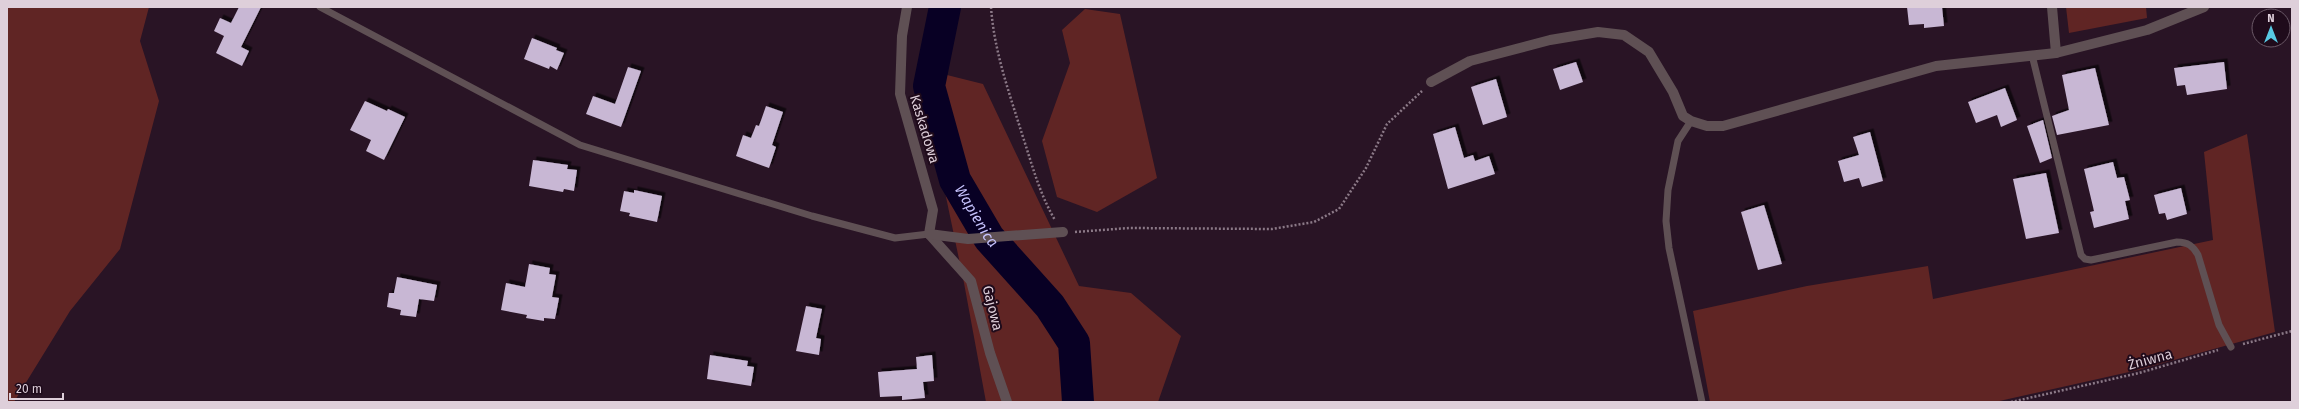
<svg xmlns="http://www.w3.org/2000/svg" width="2299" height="409" font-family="'Fira Sans',sans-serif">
<defs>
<filter id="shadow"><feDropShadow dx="3.5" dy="-3.5" stdDeviation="0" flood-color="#0009"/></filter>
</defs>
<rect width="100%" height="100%" fill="#291425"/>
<g fill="#602524">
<path d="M7,7h142l-9,34 19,60 -39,148 -50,62 -56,91h-7z"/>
<path d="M2066,7h80l1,11 -78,15z"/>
<path d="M1085,9l35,5 37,164 -60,34 -40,-15 -15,-56 28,-78 -8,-33z"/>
<path d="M919,68l64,16 96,202 52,7 50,43 -23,66h-172l-22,-119z"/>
<path d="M2247,134l28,198 -137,38 -143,32h-285l-17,-91 114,-25 121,-20 5,33 280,-59 -9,-88z"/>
</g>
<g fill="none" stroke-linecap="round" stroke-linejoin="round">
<path stroke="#080024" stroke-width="32" id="s1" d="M945,7l-16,79 26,94 34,58 61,68 24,37 4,59"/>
</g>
<g fill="#c8b7d4" filter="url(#shadow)">
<path d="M239,7h22l-20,40 8,4 -7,15 -26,-13 8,-17 -10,-5 6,-13 11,5z"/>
<path d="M1907,7h35l2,19 -20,2v-4l-15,1z"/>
<path d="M532,38l25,10 -1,2 8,3 -7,17 -7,-4 -1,3 -25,-10z"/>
<path d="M1576,62l7,20 -23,8 -7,-21z"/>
<path d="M2224,62l3,27 -40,6 -2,-10 -8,1 -3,-18z"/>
<path d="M628,67l13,4 -20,56 -35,-13 7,-18 22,8z"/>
<path d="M2095,68l14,57 -52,10 -5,-19 17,-6 -7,-35z"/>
<path d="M1496,79l11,38 -24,8 -12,-38z"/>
<path d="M2005,88l12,32 -16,7 -4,-12 -21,8 -8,-21z"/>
<path d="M365,101l22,10 1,-2 17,8 -21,43 -18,-9 5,-11 -21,-10z"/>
<path d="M766,106l17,6 -11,33 4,2 -7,21 -33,-12 7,-21 8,3 5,-13 3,1z"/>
<path d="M2043,120l9,38 -12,5 -13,-37z"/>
<path d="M1455,127l9,31 9,-3 2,6 14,-5 6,18 -47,15 -15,-55z"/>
<path d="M1870,132l13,49 -21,6 -3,-9 -15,4 -6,-21 21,-6 -6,-18z"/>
<path d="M533,160l35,5 -1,4 10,1 -3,21 -10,-2 -1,3 -34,-6z"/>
<path d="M2113,162l4,16 7,-1 6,23 -5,1 4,18 -35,9 -4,-16 4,-1 -10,-42z"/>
<path d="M2046,173l13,60 -33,6 -13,-60z"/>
<path d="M2181,188l6,26 -20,6 -2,-7 -6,1 -5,-19z"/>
<path d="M634,190l28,6 -5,26 -28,-6 1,-3 -10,-2 4,-20 10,2z"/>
<path d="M1764,205l18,59 -24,6 -17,-58z"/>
<path d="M529,264l21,4 -1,6 7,1 -4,22 7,1 -4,21 -11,-1v3l-18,-3 1,-3 -26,-5 5,-27 19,4z"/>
<path d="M397,277l40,8 -3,16 -15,-2 -3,18 -16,-2 1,-5 -14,-3 2,-14h5z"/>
<path d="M806,306l16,3 -6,29 5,1 -2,16 -23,-4z"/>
<path d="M710,355l38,6 -1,5 7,1 -3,19 -44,-7z"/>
<path d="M932,355l2,26 -11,1 2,16 -23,2v-4l-22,1 -2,-25 39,-3 -1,-12z"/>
</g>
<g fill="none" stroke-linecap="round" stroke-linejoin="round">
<g stroke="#8b7987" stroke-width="2.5" stroke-dasharray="2 2" stroke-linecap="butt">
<path d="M991,7c3,44 18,85 31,127 10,30 17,59 33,86"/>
<path d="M1075,232l54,-4 143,1 42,-7 25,-13 27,-41 21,-44 35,-33"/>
<path d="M2243,344l49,-13"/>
<path d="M2011,402l128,-29 79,-23"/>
</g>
<g stroke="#5f5054" stroke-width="7">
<path d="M320,7l260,138 232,71 83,22 34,-4"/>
<path d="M2032,55l49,200 4,4 6,1 86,-18c11,0 16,4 21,13l21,70 12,22"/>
<path d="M1691,121l-13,20 -10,49 -2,31 3,27 33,154"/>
</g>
<g stroke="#5f5054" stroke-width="10">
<path d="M907,7l-5,29 -2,58 33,116 -4,24"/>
<path d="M2052,7l4,46"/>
<path d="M1431,82l39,-21 80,-21 48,-8 26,3 25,17 24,40 10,24 8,5 16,5h16l213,-60 120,-13 91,-23 57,-23"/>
<path d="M929,234l42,47 19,72 17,49"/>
<path d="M929,234l39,5 95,-7"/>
</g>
</g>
<g text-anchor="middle" stroke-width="4" stroke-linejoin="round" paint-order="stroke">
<g font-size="14" fill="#decfda" stroke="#1f0b1b">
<text transform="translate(925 129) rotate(73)" y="5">Kaskadowa</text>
<text transform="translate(993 308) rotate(76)" y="5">Gajowa</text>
<text transform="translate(2150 359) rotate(-15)" y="5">Żniwna</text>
</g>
<g font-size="15" font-style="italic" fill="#c5c1fc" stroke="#1f0b1b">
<text dy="5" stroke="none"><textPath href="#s1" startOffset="220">Wapienica</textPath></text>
</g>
</g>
<rect width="2299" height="409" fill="none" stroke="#decfda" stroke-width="16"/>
<g transform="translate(2271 28)"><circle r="19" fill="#1f0b1b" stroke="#6b5967"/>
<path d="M0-3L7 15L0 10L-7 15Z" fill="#58c9e3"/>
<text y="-6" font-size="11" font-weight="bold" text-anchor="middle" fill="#decfda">N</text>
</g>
<path d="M10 393v6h53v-6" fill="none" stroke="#decfda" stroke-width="2"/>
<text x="16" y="393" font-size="12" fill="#decfda" stroke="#1f0b1b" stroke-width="3" paint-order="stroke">20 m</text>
</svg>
